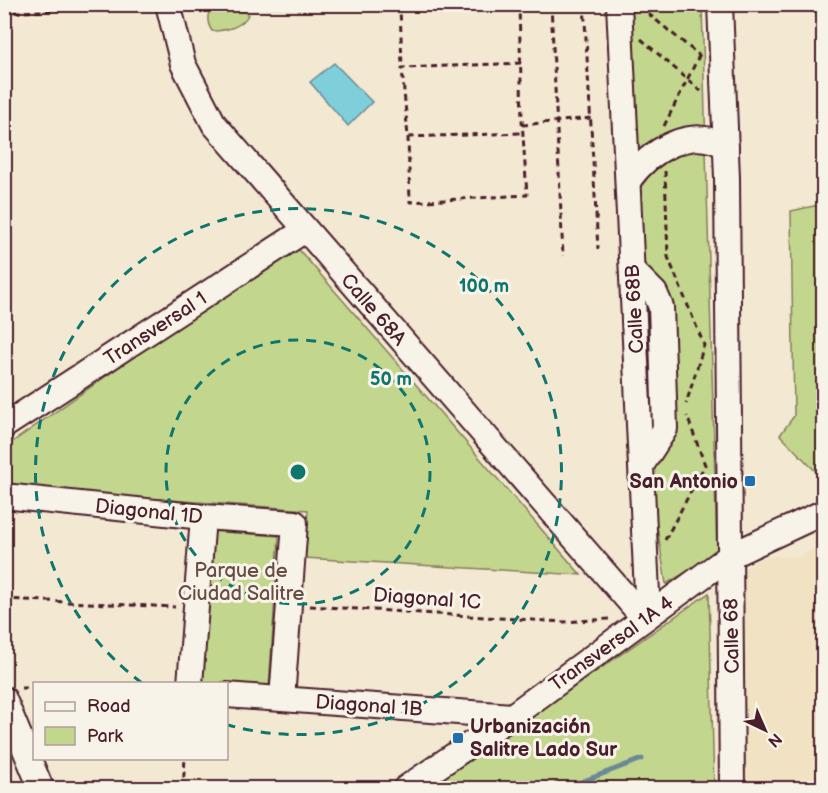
<svg xmlns="http://www.w3.org/2000/svg" width="828" height="793" font-family="'Balsamiq Sans',sans-serif">
<rect width="100%" height="100%" fill="#f3e9d2"/>
<filter id="ink" filterUnits="userSpaceOnUse"><feTurbulence type="fractalNoise" baseFrequency=".0167" numOctaves="2"/><feDisplacementMap in="SourceGraphic" scale="12" xChannelSelector="R" yChannelSelector="G"/><feConvolveMatrix kernelMatrix="1 2 1 2 8 2 1 2 1" color-interpolation-filters="sRGB"/></filter>
<g filter="url(#ink)">
<path fill="#f0e2c3" d="M823,544v234l-20,10h-57l-1,-221 22,-11 31,1z"/>
<g fill="#c2d78d" stroke="#867b5c" stroke-width="1.5">
<path d="M213,5h21l14,10c-6,12 -23,16 -36,16 -6,-9 -5,-18 1,-26z"/>
<path d="M631,5h71l15,549 -51,30 -18,-116 23,-37 -5,-132 -24,-28z"/>
<path d="M823,204h1l-1,275 -43,-44 14,-19 -3,-205z"/>
<path d="M294,244l287,331 -277,-17 4,-48 -303,-22 -1,-40z"/>
<path d="M209,531l70,5 -10,152 -68,-4z"/>
<path d="M709,593l5,195h-285z"/>
</g>
<path fill="#7fcfdb" stroke="#6a8995" stroke-width="1.5" d="M334,63l38,39 -24,24 -38,-44z"/>
<g fill="none" stroke-linecap="round" stroke-linejoin="round">
<path stroke="#6a8995" stroke-width="5" d="M565,788l77,-29"/>
<defs>
<g id="minor">
<path d="M168,4l15,60 31,60 429,493"/>
<path d="M619,4l29,610"/>
<path d="M720,4l7,174 5,610"/>
<path d="M629,180c20,-29 64,-56 97,-33"/>
<path d="M632,270l23,23 6,14 4,122 -24,37"/>
<path d="M4,426l301,-196"/>
<path d="M4,496l199,21 92,6 -13,176"/>
<path d="M190,684l13,-167"/>
<path d="M226,695l286,21"/>
<path d="M4,699l37,89"/>
<path d="M406,788l106,-72 218,-160 94,-44"/>
</g>
</defs>
<use href="#minor" stroke="#4a1f2b" stroke-width="28"/>
<g stroke="#4a1f2b" stroke-width="3" stroke-dasharray="6 4.5" stroke-linecap="butt">
<path d="M400,4l2,64"/>
<path d="M551,4l12,252"/>
<path d="M584,4l14,245"/>
<path d="M640,7l60,49"/>
<path d="M4,13l144,-8"/>
<path d="M641,39l61,53"/>
<path d="M521,63l-119,5 6,69 114,-4"/>
<path d="M522,125l69,-7"/>
<path d="M664,126l36,-72"/>
<path d="M408,137l2,65 117,-7 -5,-75 -3,-116"/>
<path d="M665,171l3,86 36,88 -18,59"/>
<path d="M665,540l40,-75 -18,-49"/>
<path d="M4,599l171,8"/>
<path d="M310,606l254,16 45,-3"/>
<path d="M21,688h13"/>
<path d="M61,786l55,2"/>
<path d="M183,788l2,-30"/>
</g>
<use href="#minor" stroke="#f7f3e8" stroke-width="24"/>
</g>
</g>
<g fill="none" stroke="#0f766e" stroke-width="3" stroke-dasharray="10 8">
<circle cx="298" cy="472" r="132"/>
<path d="M142 683A263 263 0 1 1 228 725"/>
</g>
<g fill="#1f6fb2" stroke="#f7f3e8" stroke-width="2">
<rect x="744" y="475" width="12" height="12" rx="3"/>
<rect x="452" y="732" width="12" height="12" rx="3"/>
</g>
<g text-anchor="middle" stroke-width="6" stroke-linejoin="round" paint-order="stroke">
<g font-size="20" fill="#4a1f2b" stroke="#f7f3e8">
<text transform="translate(374 309) rotate(49)" y="7">Calle 68A</text>
<text transform="translate(634 309) rotate(-93)" y="7">Calle 68B</text>
<text transform="translate(155 328) rotate(-33)" y="7">Transversal 1</text>
<text transform="translate(149 511) rotate(6)" y="7">Diagonal 1D</text>
<text transform="translate(427 598) rotate(4)" y="7">Diagonal 1C</text>
<text transform="translate(731 636) rotate(-91)" y="7">Calle 68</text>
<text transform="translate(611 643) rotate(-36)" y="7">Transversal 1A 4</text>
<text transform="translate(369 705) rotate(4)" y="7">Diagonal 1B</text>
</g>
<g font-size="20" font-weight="bold" fill="#4a1f2b" stroke="#f7f3e8" text-anchor="end">
<text x="738" y="488">San Antonio</text>
<text x="470" y="733" text-anchor="start">Urbanización<tspan x="470" dy="23">Salitre Lado Sur</tspan></text>
</g>
<g font-size="20" fill="#684d44" stroke="#f7f3e8">
<text x="241" y="577">Parque de<tspan x="241" dy="23">Ciudad Salitre</tspan></text>
</g>
</g>
<circle cx="298" cy="472" r="9" fill="#0f766e" stroke="#f7f3e8" stroke-width="3"/>
<g font-size="18" text-anchor="middle" font-weight="bold" fill="#0f766e" stroke="#f7f3e8" stroke-width="6" stroke-linejoin="round" paint-order="stroke">
<text x="484" y="292">100 m</text>
<text x="391" y="385">50 m</text>
</g>
<rect width="828" height="793" fill="none" stroke="#f7f3e8" stroke-width="24"/>
<rect x="12" y="12" width="804" height="769" fill="none" stroke="#4a1f2b" stroke-width="2" filter="url(#ink)"/>
<rect x="33" y="682" width="195" height="78" fill="#f7f3e8" stroke="#b29e9c" stroke-width="1.5"/>
<rect x="45" y="702" width="30" height="9" fill="#f7f3e8" stroke="#b29e9c" stroke-width="1.5"/>
<text x="87" y="712" font-size="18" fill="#4a1f2b">Road</text>
<rect x="45" y="727" width="30" height="18" fill="#c2d78d" stroke="#b29e9c" stroke-width="1.5"/>
<text x="87" y="742" font-size="18" fill="#4a1f2b">Park</text>
<g transform="translate(765 730) rotate(136)" stroke="#f7f3e8" stroke-width="4.5" paint-order="stroke">
<path d="M0-4.5L10 22L0 15L-10 22Z" fill="#4a1f2b"/>
<text y="-9" font-size="16" font-weight="bold" text-anchor="middle" fill="#4a1f2b">N</text>
</g>
</svg>
